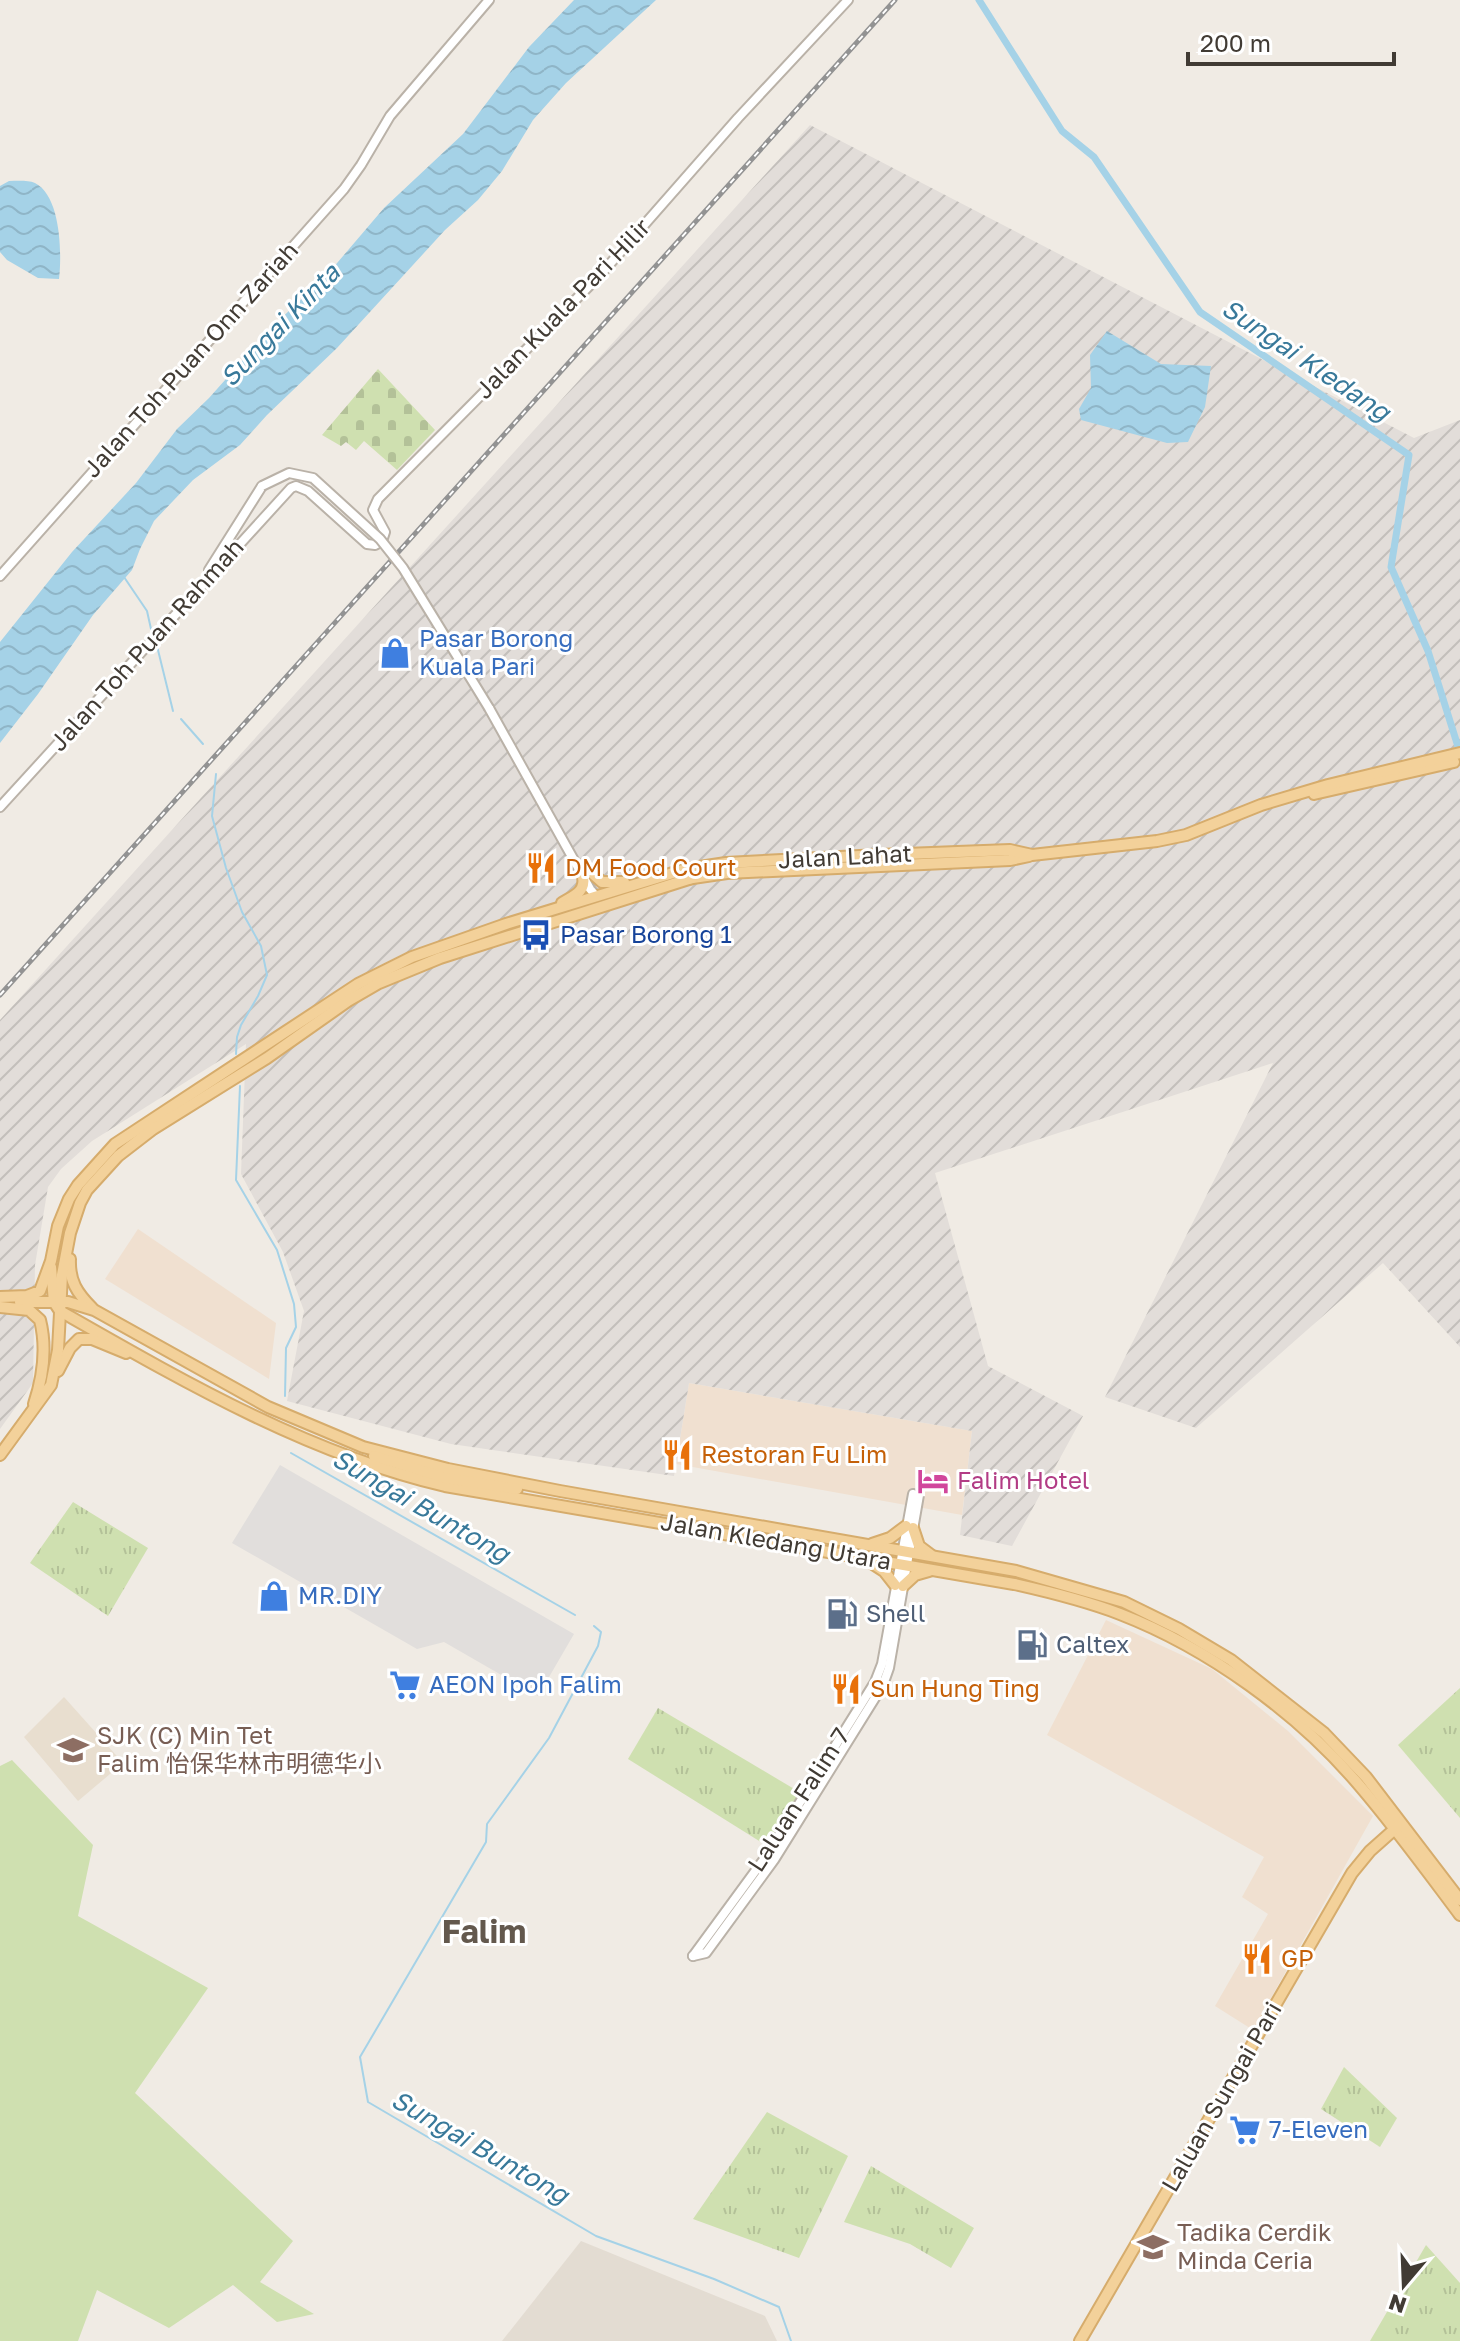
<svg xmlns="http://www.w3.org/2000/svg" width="1460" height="2341" font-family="'Golos Text','Noto Sans SC',sans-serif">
<defs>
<pattern id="industrial-furrows" width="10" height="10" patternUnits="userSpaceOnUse" patternTransform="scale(2)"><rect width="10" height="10" fill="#e2ddd9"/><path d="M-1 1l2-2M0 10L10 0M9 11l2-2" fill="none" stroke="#c3bfbb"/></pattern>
<pattern id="cemetery-stones" width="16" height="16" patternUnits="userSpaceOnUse" patternTransform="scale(2)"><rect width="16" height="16" fill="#cfe0b0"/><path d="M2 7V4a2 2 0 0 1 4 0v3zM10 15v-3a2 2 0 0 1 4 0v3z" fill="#b3c198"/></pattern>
<pattern id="park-tufts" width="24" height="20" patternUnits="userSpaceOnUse" patternTransform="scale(2)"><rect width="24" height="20" fill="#cfe0b0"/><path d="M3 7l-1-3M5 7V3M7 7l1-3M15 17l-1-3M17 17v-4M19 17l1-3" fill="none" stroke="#b3c198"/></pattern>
<pattern id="water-waves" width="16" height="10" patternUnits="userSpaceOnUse" patternTransform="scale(2)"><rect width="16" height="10" fill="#a5d2e7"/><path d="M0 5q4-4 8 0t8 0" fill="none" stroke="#8fb5c7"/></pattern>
</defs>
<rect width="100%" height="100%" fill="#f0ebe4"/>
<path fill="#e3dcd2" d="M581,2241l184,75 12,25h-275z"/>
<g fill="#f0e0d0">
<path d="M138,1229l138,94 -7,56 -164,-100z"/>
<path d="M689,1383l283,48 -10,84 -286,-51z"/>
<path d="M1106,1620l106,49 76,62 85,85 -120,214 -38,-24 53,-92 -26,-17 22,-40 -217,-122z"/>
</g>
<path fill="url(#industrial-furrows)" d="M810,125l604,313 46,-18v927l-77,-84 -187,165 -91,-31 168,-334 -338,110 53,193 95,50 -71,130 -52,-11 12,-104 -283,-48 -15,93 -223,-32 -164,-43 17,-90 -21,-59 -42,-78 5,-130 -154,97 -31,28 -13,18 -13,78 -2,118 -33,46v-409z"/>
<path fill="#e8decf" d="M64,1697l59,66 -45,38 -54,-64z"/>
<path fill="#cfe0b0" d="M12,1760l81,85 -15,71 130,72 -73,105 158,148 -33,41 54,32 -37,8 -44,-37 -64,43 -72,-38 -19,51h-78v-575z"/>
<path fill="url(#cemetery-stones)" d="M378,369l57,61 -38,40 -33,-29 -8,9 -10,-8 -5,4 -19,-11z"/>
<g fill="url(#park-tufts)">
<path d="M73,1502l75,46 -40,68 -78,-53z"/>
<path d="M1460,1688v130l-62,-73z"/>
<path d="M658,1708l143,85 -24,37 -13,14 -136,-85z"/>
<path d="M1344,2067l53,51 -17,29 -59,-38z"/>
<path d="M767,2112l81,44 -49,102 -106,-39z"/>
<path d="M871,2166l103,62 -23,40 -41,-24 -66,-22z"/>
<path d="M1426,2245l34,38v58h-90z"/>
</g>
<path fill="#e1dedc" d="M280,1465l294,169 -36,62 -94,-54 -27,7 -185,-106z"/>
<g fill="url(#water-waves)">
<path d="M574,0h82l-90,83 -33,37 -31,51 -24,29 -33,30 -108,118 -70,67 -27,30 -47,35 -39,41 -14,28 -8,21 -39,45 -55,79 -38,49v-101l72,-90 64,-69 41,-54 32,-31 65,-73 52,-49 58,-68 79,-74 66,-87z"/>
<path d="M9,181c8,0 19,-1 26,2 26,13 27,71 24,96l-21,-1 -31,-18 -7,-8v-66z"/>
<path d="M1107,331l54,33 50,2 -6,41 -17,35 -21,1 -86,-23 -2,-11 12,-21 -1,-33z"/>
</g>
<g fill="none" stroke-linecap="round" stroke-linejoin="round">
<g stroke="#a5d2e7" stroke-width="2">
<path d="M124,577l23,34 4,18"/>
<path d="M157,646l16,65"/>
<path d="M181,719l22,25"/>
<path d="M216,774l-4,42 14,52 16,44 19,34 6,29 -9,21 -17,29 -4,12 -1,17"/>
<path d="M240,1086l-4,94 41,70 17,54 2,23 -10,21 -1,48"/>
<path d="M291,1453l284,162"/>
<path d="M594,1626l7,6 -3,14 -49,92 -62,86 -1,18 -126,215 8,45 228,134 118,43 65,28 12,34"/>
</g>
<path stroke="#a5d2e7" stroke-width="7" d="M979,0l83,131 32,26 106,155 209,143 -18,112 37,84 32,102"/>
<defs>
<g id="minor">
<path d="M209,570l53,-84"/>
<path d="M0,576l344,-387 17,-24 29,-49 99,-116"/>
<path d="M489,708l101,181 6,7"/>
<path d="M0,807l291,-319 5,-2 12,5 59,53 8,1 7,-4 3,-9 -12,-22 5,-11 223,-225 137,-156 110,-118"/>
<path d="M693,1956l13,-3 68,-93 109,-175 6,-17 30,-173"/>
<path d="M693,1956l74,-101 108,-173 7,-18 31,-170"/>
</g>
<g id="major">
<path d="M1314,794l140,-32"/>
<path d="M585,867l17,15h22"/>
<path d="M686,879l41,-6 283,-13 19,-4"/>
<path d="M562,903c11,-7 24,-11 21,-26"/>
<path d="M70,1259c-1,22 7,34 22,49"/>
<path d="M51,1267l3,35 6,9c121,69 248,143 385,175l569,98c36,8 72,17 106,30 88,34 178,99 239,171 36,42 68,86 101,130"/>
<path d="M0,1297l27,-1 13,-5 11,-30 7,-35 11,-27 9,-14 37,-41 243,-160 54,-27 94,-33 180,-55 40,-6 153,-8 131,-5 22,5 125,-14 29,-6 75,-30 67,-20 132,-32"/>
<path d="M20,1302h48l26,8 174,97 95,40 85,22 112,22 456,80 108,31 55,27 52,31 93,73 42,44 94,123"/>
<path d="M0,1307l29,3 11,10c7,28 3,57 -6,84"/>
<path d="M58,1371l12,-23 9,-9h13l34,14"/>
<path d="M0,1455l51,-70 7,-35 4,-75 8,-42 10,-30 7,-13 31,-34 35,-27 114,-71 81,-57 31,-18 61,-25 252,-80"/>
<path d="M374,1456l72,22 71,11"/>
<path d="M913,1528l6,18 12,9"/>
<path d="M872,1544l18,-6 16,-12"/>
<path d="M867,1560l17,11 11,14"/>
<path d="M903,1586l12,-11 14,-4"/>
<path d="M1080,2341l272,-468 18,-22 27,-24"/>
</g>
</defs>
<use href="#minor" stroke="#bab2a8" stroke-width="12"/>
<use href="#major" stroke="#d6ac6c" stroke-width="14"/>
<use href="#minor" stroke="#fff" stroke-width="8"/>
<use href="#major" stroke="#f3d19a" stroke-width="10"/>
<defs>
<path id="rail" d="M0,995l895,-995"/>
</defs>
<use href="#rail" stroke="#939393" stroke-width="5"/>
<use href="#rail" stroke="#fff" stroke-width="2" stroke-dasharray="6" stroke-linecap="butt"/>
<defs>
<path id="minor-bridge" d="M262,486l27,-13 24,5 67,61 23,29 86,140"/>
</defs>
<use href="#minor-bridge" stroke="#bab2a8" stroke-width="12" stroke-linecap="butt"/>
<use href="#minor-bridge" stroke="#fff" stroke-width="8"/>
</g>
<defs>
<symbol id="shop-bare" viewBox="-9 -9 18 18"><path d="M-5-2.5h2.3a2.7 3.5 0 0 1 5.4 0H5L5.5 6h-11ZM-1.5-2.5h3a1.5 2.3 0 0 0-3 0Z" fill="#3f7fe0" stroke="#fff" stroke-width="2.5" paint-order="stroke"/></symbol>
<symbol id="restaurant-bare" viewBox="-9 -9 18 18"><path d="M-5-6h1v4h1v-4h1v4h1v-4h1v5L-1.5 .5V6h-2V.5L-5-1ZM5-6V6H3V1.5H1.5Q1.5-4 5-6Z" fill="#e8710a" stroke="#fff" stroke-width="2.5" paint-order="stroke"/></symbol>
<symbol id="bus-bare" viewBox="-9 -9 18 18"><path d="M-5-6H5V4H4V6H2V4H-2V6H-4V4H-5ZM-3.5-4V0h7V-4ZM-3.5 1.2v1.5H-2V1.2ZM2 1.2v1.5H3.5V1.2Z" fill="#1a4fb4" stroke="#fff" stroke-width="2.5" paint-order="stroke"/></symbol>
<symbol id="hotel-bare" viewBox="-9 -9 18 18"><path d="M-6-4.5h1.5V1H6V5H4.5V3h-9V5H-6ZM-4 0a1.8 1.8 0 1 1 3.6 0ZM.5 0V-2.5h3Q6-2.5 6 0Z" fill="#d1479c" stroke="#fff" stroke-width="2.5" paint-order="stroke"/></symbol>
<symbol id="fuel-bare" viewBox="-9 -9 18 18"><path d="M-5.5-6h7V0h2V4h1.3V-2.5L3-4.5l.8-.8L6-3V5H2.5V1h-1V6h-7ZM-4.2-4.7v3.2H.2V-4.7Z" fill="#5c6f8a" stroke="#fff" stroke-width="2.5" paint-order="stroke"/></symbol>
<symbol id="supermarket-bare" viewBox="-9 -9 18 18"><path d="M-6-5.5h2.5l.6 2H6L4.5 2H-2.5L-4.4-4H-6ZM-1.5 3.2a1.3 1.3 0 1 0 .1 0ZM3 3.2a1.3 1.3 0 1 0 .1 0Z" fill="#3f7fe0" stroke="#fff" stroke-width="2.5" paint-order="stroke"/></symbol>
<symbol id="school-bare" viewBox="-9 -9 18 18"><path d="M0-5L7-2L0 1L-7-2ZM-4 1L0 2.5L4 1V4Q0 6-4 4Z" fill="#8d6e63" stroke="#fff" stroke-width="2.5" paint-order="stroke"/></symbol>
</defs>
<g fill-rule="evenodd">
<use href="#shop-bare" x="373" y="631" width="44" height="44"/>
<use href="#restaurant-bare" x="519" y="846" width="44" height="44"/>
<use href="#bus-bare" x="514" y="913" width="44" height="44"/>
<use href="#restaurant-bare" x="655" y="1433" width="44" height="44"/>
<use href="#hotel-bare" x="911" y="1459" width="44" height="44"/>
<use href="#shop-bare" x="252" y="1574" width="44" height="44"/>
<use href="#fuel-bare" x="820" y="1592" width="44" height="44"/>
<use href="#fuel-bare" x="1010" y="1623" width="44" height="44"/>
<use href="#supermarket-bare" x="383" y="1663" width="44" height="44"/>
<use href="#restaurant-bare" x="824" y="1667" width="44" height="44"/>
<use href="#school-bare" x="51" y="1728" width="44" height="44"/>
<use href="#restaurant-bare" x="1235" y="1937" width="44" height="44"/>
<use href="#supermarket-bare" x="1223" y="2108" width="44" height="44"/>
<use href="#school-bare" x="1131" y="2225" width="44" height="44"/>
</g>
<g text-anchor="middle" stroke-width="6" stroke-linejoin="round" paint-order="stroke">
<g font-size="24" fill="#413b34" stroke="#fff">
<text transform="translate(563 309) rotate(-46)" y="8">Jalan Kuala Pari Hilir</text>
<text transform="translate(191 360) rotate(-48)" y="8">Jalan Toh Puan Onn Zariah</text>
<text transform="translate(147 645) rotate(-48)" y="8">Jalan Toh Puan Rahmah</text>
<text transform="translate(845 857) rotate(-3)" y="8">Jalan Lahat</text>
<text transform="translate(776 1542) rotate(10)" y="8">Jalan Kledang Utara</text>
<text transform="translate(799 1800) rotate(-57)" y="8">Laluan Falim 7</text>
<text transform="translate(1222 2097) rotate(-60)" y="8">Laluan Sungai Pari</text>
</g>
<g font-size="24" fill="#366cbe" stroke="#fff" text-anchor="start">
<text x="419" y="647">Pasar Borong<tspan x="419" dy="28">Kuala Pari</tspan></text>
<text x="298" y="1604">MR.DIY</text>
<text x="429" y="1693">AEON Ipoh Falim</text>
<text x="1269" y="2138">7-Eleven</text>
</g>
<g font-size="24" fill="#c56008" stroke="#fff" text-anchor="start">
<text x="565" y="876">DM Food Court</text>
<text x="701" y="1463">Restoran Fu Lim</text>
<text x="870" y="1697">Sun Hung Ting</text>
<text x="1281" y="1967">GP</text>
</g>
<g font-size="24" fill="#164399" stroke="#fff" text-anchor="start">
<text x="560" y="943">Pasar Borong 1</text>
</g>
<g font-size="24" fill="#b23c85" stroke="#fff" text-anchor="start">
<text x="957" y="1489">Falim Hotel</text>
</g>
<g font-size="24" fill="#4e5e75" stroke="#fff" text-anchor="start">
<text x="866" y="1622">Shell</text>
<text x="1056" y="1653">Caltex</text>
</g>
<g font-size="24" fill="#785e54" stroke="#fff" text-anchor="start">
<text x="97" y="1744">SJK (C) Min Tet<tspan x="97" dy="28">Falim 怡保华林市明德华小</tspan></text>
<text x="1177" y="2241">Tadika Cerdik<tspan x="1177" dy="28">Minda Ceria</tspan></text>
</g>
<g font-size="26" font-style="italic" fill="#38799a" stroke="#fff">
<text transform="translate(280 325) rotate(-46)" y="9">Sungai Kinta</text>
<text transform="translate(1306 360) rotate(34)" y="9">Sungai Kledang</text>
<text transform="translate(421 1506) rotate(30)" y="9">Sungai Buntong</text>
<text transform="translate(480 2147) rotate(30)" y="9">Sungai Buntong</text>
</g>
<g font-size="32" font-weight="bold" fill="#63584d" stroke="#fff">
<text x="484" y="1943">Falim</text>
</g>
</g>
<g transform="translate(1404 2285) rotate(199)" stroke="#ffffff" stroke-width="6" paint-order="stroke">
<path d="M0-6L14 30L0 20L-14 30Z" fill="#413b34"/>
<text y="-12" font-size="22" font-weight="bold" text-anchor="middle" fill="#413b34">N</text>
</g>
<path d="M1188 52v12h206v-12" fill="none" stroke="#413b34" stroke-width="4"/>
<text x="1200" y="52" font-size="24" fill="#413b34" stroke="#ffffff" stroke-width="6" paint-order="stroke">200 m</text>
</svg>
